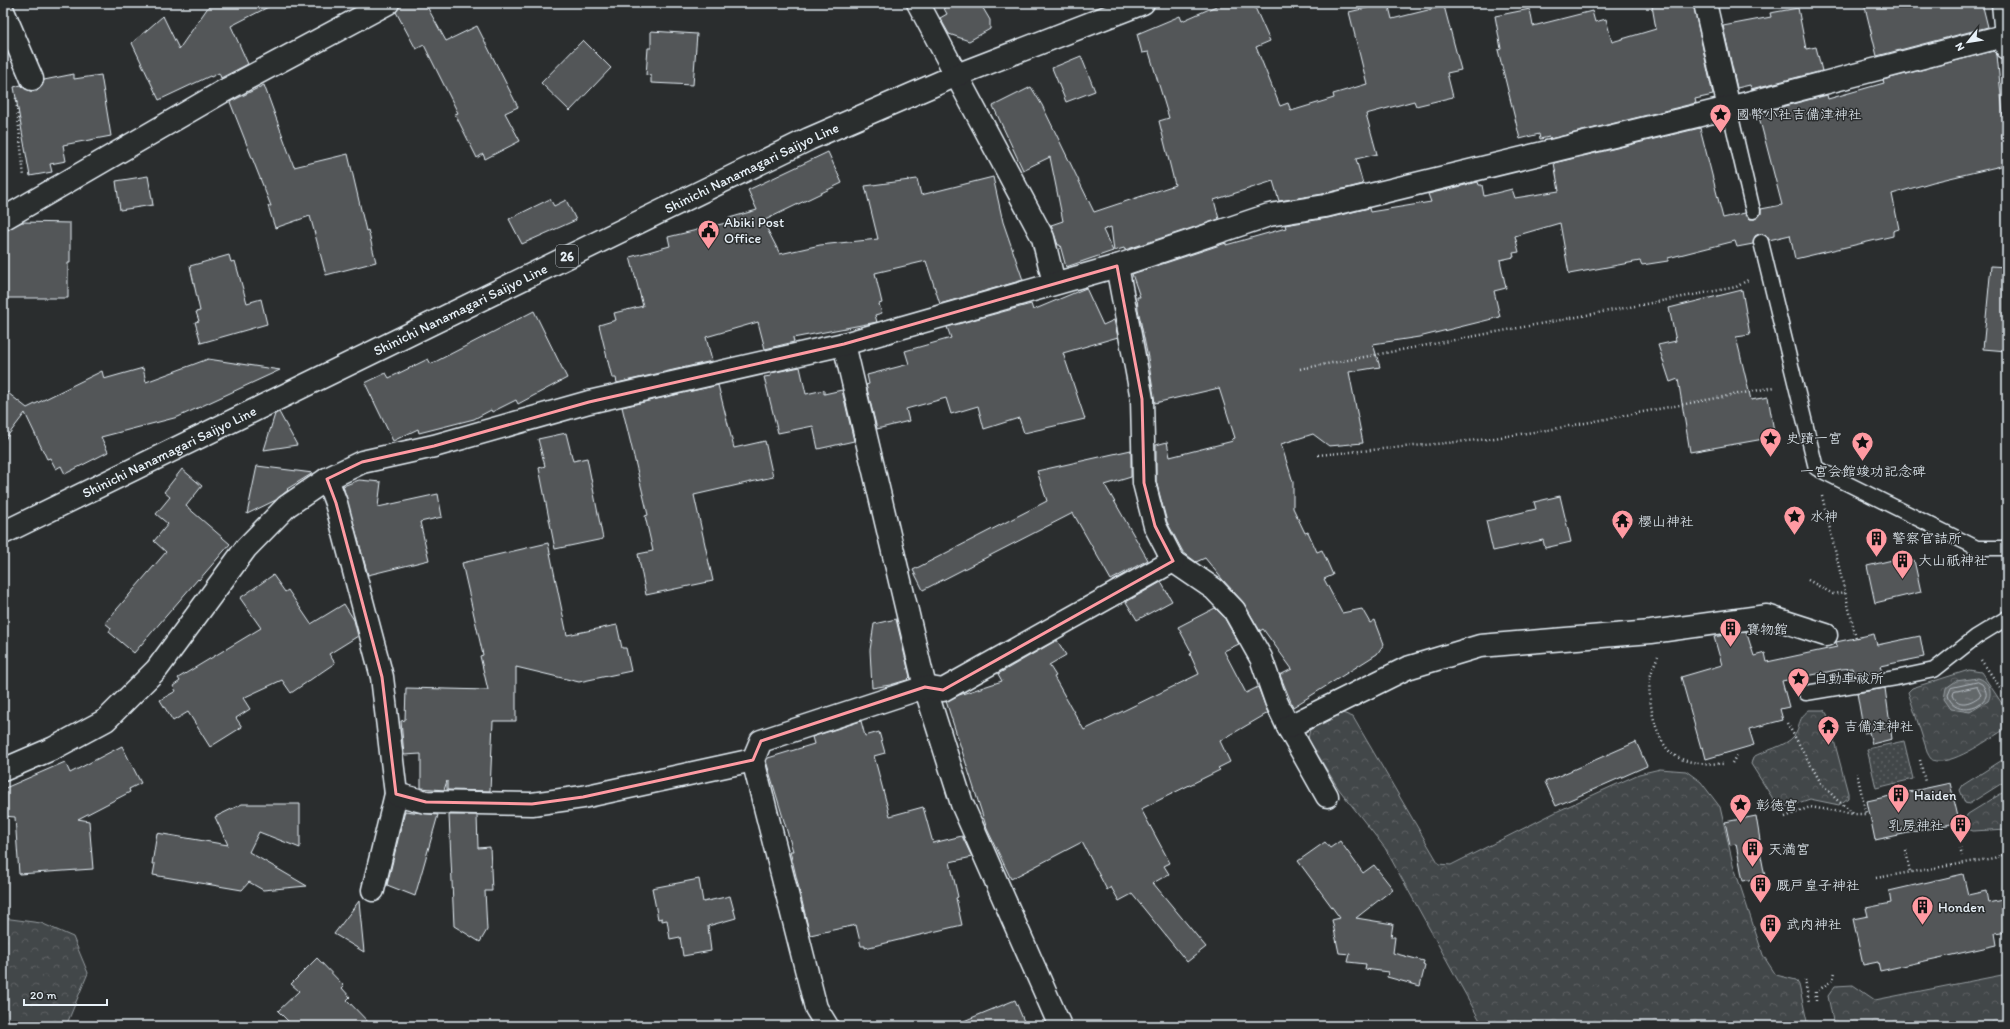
<svg xmlns="http://www.w3.org/2000/svg" width="2010" height="1029" font-family="Itim,'Klee One',sans-serif">
<defs>
<pattern id="green-dots" width="8" height="8" patternUnits="userSpaceOnUse"><rect width="8" height="8" fill="#424648"/><path d="M2 2h.1M6 6h.1" fill="none" stroke="#5d6163" stroke-width="1.8" stroke-linecap="round"/></pattern>
<pattern id="forest-crowns" width="20" height="18" patternUnits="userSpaceOnUse"><rect width="20" height="18" fill="#424648"/><path d="M2 6a3 3 0 1 1 6 0M12 15a3 3 0 1 1 6 0" fill="none" stroke="#5d6163"/></pattern>
<pattern id="water-ripples" width="26" height="14" patternUnits="userSpaceOnUse"><rect width="26" height="14" fill="#63686b"/><path d="M2 4q2-2 4 0t4 0M15 11q2-2 4 0t4 0" fill="none" stroke="#797e81"/></pattern>
</defs>
<rect width="100%" height="100%" fill="#2a2d2e"/>
<filter id="ink" filterUnits="userSpaceOnUse"><feTurbulence type="fractalNoise" baseFrequency=".025" numOctaves="2"/><feDisplacementMap in="SourceGraphic" scale="8" xChannelSelector="R" yChannelSelector="G"/><feConvolveMatrix kernelMatrix="1 2 1 2 8 2 1 2 1" color-interpolation-filters="sRGB"/></filter>
<g filter="url(#ink)">
<path fill="url(#green-dots)" stroke="#959ca0" d="M1904,741l9,38 -37,9 -9,-39z"/>
<g fill="url(#forest-crowns)" stroke="#959ca0">
<path d="M1969,670l12,2 26,39v17c-17,10 -50,35 -70,33 -5,0 -7,-3 -9,-7l-20,-62 4,-4z"/>
<path d="M1809,710h15l3,4 21,79v5l-9,7 -29,-6 -21,7h-7l-7,-4 -24,-38 2,-7c12,-7 32,-10 41,-21 8,-10 2,-16 15,-26z"/>
<path d="M1340,712l13,5 86,147 12,1 107,-54 81,-37 21,-5 26,2 15,11 19,25 13,57 30,91 13,20 20,5 3,5 9,41h-325l-98,-178 -47,-60 -30,-49 2,-10z"/>
<path d="M2007,757v23l-38,24 -4,-1 -5,-13 3,-5z"/>
<path d="M2007,790v39l-34,2 -5,-2 -4,-10 4,-5z"/>
<path d="M3,918l38,5 32,14 15,36 -22,53h-63z"/>
<path d="M2007,974v52h-173l-6,-30 7,-10 18,-1 22,15z"/>
</g>
<path fill="url(#water-ripples)" stroke="#989fa3" d="M1978,678c11,3 15,14 10,23l-18,11 -19,-3 -7,-10 2,-11 10,-7z"/>
<g fill="none" stroke-linecap="round" stroke-linejoin="round">
<g stroke="#b3bac0" stroke-width="1">
<path d="M1978,682l4,2c2,3 5,8 4,12 -5,14 -34,18 -38,-1l3,-7z"/>
<path d="M1977,687l4,8c-8,7 -23,14 -28,0l1,-3z"/>
</g>
</g>
<g fill="#535759" stroke="#e8f1f8">
<path d="M211,3h65l-45,23 17,38 -27,14 -2,-5 -8,4 -1,-1 -51,24 -27,-57 31,-27 16,33z"/>
<path d="M400,3h25l21,38 31,-15 41,81 -13,6 15,28 -35,18 -2,-5 -6,4 -22,-44 3,-1 -34,-68 -8,4 -20,-37z"/>
<path d="M941,3h39l10,17v9l-21,12 -20,-7 -9,-16 7,-4z"/>
<path d="M1223,3h30l17,38 -14,6 24,59 8,-3 3,8 43,-13 -1,-4 34,-10 -18,-72 39,-9 4,16 52,-13 17,64 -14,3 6,24 -37,9 -2,-5 -48,13 11,40 -21,5 7,25 -40,10 -44,7 -6,-20 -59,19 5,19 -94,31 -1,-2 -10,3 -3,-24 -8,3 10,21 -47,16 -6,-22h-2l-7,-20 12,-4 -13,-64 -27,13 -30,-64 38,-19 11,18 52,107 81,-27 -16,-64 10,-3 -20,-66 -7,1 -5,-19 43,-18 2,5z"/>
<path d="M1668,3h25l20,92 -18,4 1,4 -146,36 -1,-2 -9,2 -1,-5 -19,5 -22,-89 3,-1 -6,-33 35,-7 3,17 59,-15 3,11 11,-3 6,23 44,-13 -4,-23z"/>
<path d="M1864,3h118l6,24 -111,29z"/>
<path d="M1798,8l8,41 10,-2 6,24 -71,18 -1,-4 -13,3 -14,-62 48,-9 -1,-4z"/>
<path d="M651,31l46,3 -4,51 -42,-2v-7l-5,-1 2,-27h3z"/>
<path d="M583,40l28,28 -41,43 -29,-28z"/>
<path d="M1993,51l4,4 8,79h-3l3,31 -72,17 -41,12 7,35 -6,2v5l-98,23 -5,-24 -21,5 -2,-4 -8,-2 -4,2 -2,8 -16,3 -2,-6 -67,17v3l-26,4 -2,-4 -71,13 -9,-51 -45,13 4,16 -6,1 1,4 -14,3 6,28 -12,3 6,26 -81,20 -46,7 7,23 -31,5 14,71 -34,3 -16,-12 -32,10 12,38v26l12,25 3,-1 9,20 5,-2 11,25 -9,4 18,34 20,-4 8,14 5,-3 9,24 -7,10 -84,53 -13,-32 12,-6 -29,-40 -3,2 -17,-29 -21,-23 -17,-21 -9,4 -13,-10 -16,-30 -11,-41v-36l11,-3 3,15 63,-16 -1,-2 3,-1 -16,-50 -64,15 -7,-45 -10,-49 -1,-12h3l-8,-23 94,-31v2l60,-17 -1,-3 43,-7 41,-10 1,4 61,-10 -3,-8 50,-12 1,3h3l2,11 28,-7 3,9 44,-7 -5,-28 146,-35 23,90 22,-5 5,6h5l6,-5v-5l21,-4 -24,-92 69,-18 1,4 56,-16 -1,-3z"/>
<path d="M1081,56l14,35 -29,11 -14,-34z"/>
<path d="M74,74v5l27,-4 10,61 -48,9 3,16 -16,3 2,8 -22,4 -16,-89 7,-2 9,6h7l5,-5 2,-6z"/>
<path d="M264,85l30,82 54,-13 18,77 2,-1 8,32 -50,13 -16,-59 -35,12 -7,-22h3l-41,-104z"/>
<path d="M828,152l14,31 -79,38 17,33 40,-9 58,-6 -13,-53 52,-7 4,16 72,-18 10,45 20,58 -83,24 -14,-43 -51,12 7,30 -3,1 3,9 -7,2 2,7 -84,16 1,4 -29,7 -7,-27 -52,15 6,24 -95,22 -1,-5h-4l-13,-53 17,-5 -2,-7 29,-7 -13,-49 40,-11 -2,-9 62,-15 -1,-4 28,-8 -9,-20z"/>
<path d="M148,176l5,29 -33,5 -4,-29z"/>
<path d="M550,199l4,7 12,-6 10,20 -54,24 -13,-25z"/>
<path d="M22,222l48,1v40h-2v35h-65v-67z"/>
<path d="M229,255l2,7 4,-1 12,42 14,-4 6,25 -66,19 -6,-21 4,-1 -3,-9 4,-1 -10,-45z"/>
<path d="M1991,266l16,1v84l-24,-2z"/>
<path d="M1086,288l17,37 11,-5 4,17 -55,16 22,66 -61,14 -5,-15 -35,11 -6,-23 -27,8 -5,-16 -40,11 3,12 -32,8 -11,-44 3,-1 -2,-9 42,-11 -4,-13 46,-13 -4,-11 84,-23 2,6z"/>
<path d="M1742,290l8,45 -14,2 15,63 17,-3 7,40 -85,15 -12,-73 -8,3 -12,-37 18,-4 -7,-33z"/>
<path d="M534,311l33,67 -49,26 -2,-4 -24,12 -1,-2 -17,9 -55,14 -1,-4 -25,12 -28,-58 21,-10 3,5 39,-19 3,5z"/>
<path d="M208,359l72,11 -102,47 -77,20 7,15 -43,22 -4,-8 -5,3 -6,-11 -3,1 -22,-46 -22,29v-53l24,19 75,-37 2,8 39,-11 3,14z"/>
<path d="M800,367l6,27 18,-4v4l18,-4 12,51 -36,8 -5,-23 -35,7 -14,-56 7,-1v-3z"/>
<path d="M718,385l16,63 31,-7 8,36 -79,18 19,86 -67,14 -8,-41 15,-3 -8,-35 3,-1 -26,-108z"/>
<path d="M279,412l18,33 -33,5 11,-36z"/>
<path d="M566,433l7,28 14,-3 16,81 -48,10 -16,-81 6,-2 -7,-27z"/>
<path d="M1131,450v27l-26,8 43,75 -37,20 -38,-67 -150,77 -10,-20 134,-69 -10,-30z"/>
<path d="M257,466l56,7 -26,16 1,1 -12,10 -29,14z"/>
<path d="M182,469l20,17 -16,20 44,38 -31,36 -1,-1 -64,74 -25,-21 2,-4 -6,-5 61,-71 -12,-11 14,-17 -12,-10 14,-17 -6,-5z"/>
<path d="M359,480l22,2 -3,25 60,-13 4,23 -22,5 9,38 -61,15 -25,-89z"/>
<path d="M1560,496l11,46 -26,6 -2,-8 -50,11 -7,-30 50,-12 -2,-7z"/>
<path d="M548,543l19,92 50,-10 5,23h4l5,23 -52,11 -63,-15v54h-23l-3,70 -43,-1v-9l-3,9 -23,-2v-34l-17,1 -3,-34 4,-1 1,-32 82,2 -8,-34 3,-1 -21,-92z"/>
<path d="M1905,557l1,5 8,-2 7,32 -46,11 -8,-37z"/>
<path d="M273,575l12,17 3,-2 23,34 33,-20 10,16 4,16 -29,18 6,9 -44,30 -9,-13 -39,18 7,11 -14,9 6,9 -32,20 -22,-35 -15,9 -13,-21 16,-9 -3,-5 7,-5 -2,-3 83,-50 -21,-30z"/>
<path d="M1161,582l11,19 -35,19 -11,-18z"/>
<path d="M1215,608l9,9 15,27 -15,7 22,42 12,-6 10,26 -48,28 10,21 -12,6 2,2 -79,39 29,54 -6,3 5,8 -16,9 53,64 -19,15 -55,-68 -13,7 -8,-14 -4,3 -25,-48 -71,37 -24,-50 -41,-128 13,-6 43,-14 -4,-7 59,-34 9,15 -17,10 7,11 -2,1 30,53 115,-56 -9,-20 2,-1 -14,-26z"/>
<path d="M896,619l14,58 -3,3 -17,5 -18,3 -2,-38 4,-26z"/>
<path d="M1746,631l8,25 11,-3 2,9 70,-15 -1,-5 38,-8 3,11 43,-9 4,21 -44,9 2,6 -28,4 -2,-8 -10,1 -60,12 7,26 -9,2 3,11 -34,9 5,16 -48,14 -3,-12 -2,1 -20,-71 41,-12 -8,-28z"/>
<path d="M1885,688l7,51 -20,5 -3,-12 -5,1 -7,-40z"/>
<path d="M861,721l4,15 14,-4 6,21 -11,3 16,60 33,-9 10,36 29,-7 10,21 -22,5 8,35 -2,1 6,27 -97,23v-2h-4l-5,-21 -46,10 -20,-84h3l-27,-90 2,-3 46,-14 -2,-7z"/>
<path d="M1636,742l11,24 -91,40 -11,-24z"/>
<path d="M122,746l19,37 -12,6 1,3 -52,27 11,2 4,48 -74,5 -4,-57 -12,-1v-27l62,-27 5,11z"/>
<path d="M1950,783l9,38 -4,1 1,1 -81,17 -8,-39z"/>
<path d="M242,804h58v44l-41,-16 -10,20 58,34 -44,4 -14,-8 -7,8 -89,-15 2,-11h-3l5,-31 71,12 -13,-28z"/>
<path d="M405,811l33,4 -23,81 -28,-11z"/>
<path d="M449,815h28l1,33 12,-1 2,44h-7l2,39 -7,12 -26,-16z"/>
<path d="M1756,816l4,24h-2l7,37 -22,4 -7,-37 -6,1 -5,-23z"/>
<path d="M1340,841l23,32 11,-8 19,24 -37,29 37,6 -2,13h4l-2,16 31,8 -1,4 2,1 -5,20 -33,-9 1,-5 -23,-3 1,-5 -18,-2 2,-8 -11,-1 -7,-33 8,-2 -42,-57 27,-19 5,6z"/>
<path d="M1963,874l5,21 18,-4 2,12 19,-4v32l-12,2 2,12 -117,26 -2,-9 -15,3 -10,-46 15,-3 -2,-8 25,-5 -2,-12z"/>
<path d="M699,879l4,23 27,-6 6,22 -28,8 3,25 -28,5 -3,-19 -10,2 -3,-19 -5,1v-3l-4,1 -6,-31z"/>
<path d="M359,901l5,51 -30,-18z"/>
<path d="M317,958l27,28 -2,2 8,9 -3,3 25,26h-79l-15,-15 21,-20 -8,-7z"/>
<path d="M1015,1000l11,26h-72v-1z"/>
</g>
<g fill="none" stroke-linecap="round" stroke-linejoin="round">
<defs>
<g id="service">
<path d="M1729,108l24,103"/>
<path d="M1761,242l55,226 161,80h30"/>
<path d="M1806,693l90,-15 38,-8 42,-33 31,-19"/>
</g>
<g id="minor">
<path d="M918,3l125,235 11,45"/>
<path d="M1705,3l24,105"/>
<path d="M2003,3l4,45"/>
<path d="M3,11l29,68"/>
<path d="M3,219l219,-127 166,-89"/>
<path d="M1117,266l25,133 2,84 11,43 18,35 41,28 20,21 27,48 15,43 12,26 39,69"/>
<path d="M844,344l81,343 37,117 98,222"/>
<path d="M327,479l9,24 46,174 14,117 -23,96"/>
<path d="M1288,727l119,-59 73,-22 171,-14 116,-16 59,19"/>
<path d="M3,770l51,-22 52,-28 51,-51 89,-121 41,-42 40,-27 35,-17 72,-16 155,-44 255,-58 273,-78 152,-51 56,-9 404,-98 278,-73"/>
<path d="M396,794l30,8 106,2 51,-7 170,-37"/>
<path d="M827,1026l-11,-18 -63,-248 8,-19 164,-54 18,3 230,-129"/>
</g>
<g id="primary">
<path id="s1" d="M3,533l806,-394 148,-64 186,-72"/>
</g>
</defs>
<use href="#service" stroke="#e8f1f8" stroke-width="17"/>
<use href="#minor" stroke="#e8f1f8" stroke-width="25"/>
<use href="#primary" stroke="#e8f1f8" stroke-width="25"/>
<g stroke="#e8f1f8" stroke-width="2.5" stroke-dasharray="1 3" stroke-linecap="butt">
<path d="M16,98l8,79"/>
<path d="M1300,369l436,-82 12,-7"/>
<path d="M1318,455l170,-16 65,-10 222,-42"/>
<path d="M1822,496l34,142"/>
<path d="M1808,580l25,14 12,-2"/>
<path d="M1658,656c-3,7 -7,16 -8,23 -3,20 6,65 24,76 14,10 34,8 51,9"/>
<path d="M1981,660l26,37"/>
<path d="M1787,723l34,60 15,16 18,15h12l-9,-41"/>
<path d="M1920,760l5,22"/>
<path d="M1732,763l6,-10"/>
<path d="M1785,817l25,-10 43,7"/>
<path d="M1960,848l2,8"/>
<path d="M1906,850l4,22"/>
<path d="M2002,855l5,-4"/>
<path d="M1876,878l118,-20 8,-3 5,6"/>
<path d="M1805,980l4,22"/>
<path d="M1816,1001v-9l17,-12 2,-8"/>
</g>
<use href="#service" stroke="#2a2d2e" stroke-width="14"/>
<use href="#minor" stroke="#2a2d2e" stroke-width="22"/>
<use href="#primary" stroke="#2a2d2e" stroke-width="22"/>
</g>
</g>
<path fill="none" stroke="#ff9aa2" stroke-width="3" stroke-linejoin="round" d="M1117,266l25,133 2,84 11,43 18,35 -230,129 -18,-3 -164,54 -8,19 -170,37 -51,7 -106,-2 -30,-8 -14,-117 -46,-174 -9,-24 35,-17 72,-16 155,-44 255,-58z"/>
<defs>
<symbol id="sight-pin" viewBox="-11 -11 22 30"><path d="M0 17L-7.5 6A9.5 9.5 0 1 1 7.5 6Z" fill="#ff9aa2" stroke="#2a2d2e"/><path d="M0-6L1.8-2.2L6-1.7L2.9 1.2L3.7 5.4L0 3.3L-3.7 5.4L-2.9 1.2L-6-1.7L-1.8-2.2Z" fill="#111"/></symbol>
<symbol id="civic-pin" viewBox="-11 -11 22 30"><path d="M0 17L-7.5 6A9.5 9.5 0 1 1 7.5 6Z" fill="#ff9aa2" stroke="#2a2d2e"/><path d="M-.6-6.5H3V-4.5H.6V-3L4-1V1h2V6H-6V1h2V-1L-.6-3ZM-1.2 2.5V6h2.4V2.5Z" fill="#111"/></symbol>
<symbol id="temple-pin" viewBox="-11 -11 22 30"><path d="M0 17L-7.5 6A9.5 9.5 0 1 1 7.5 6Z" fill="#ff9aa2" stroke="#2a2d2e"/><path d="M0-6L5-2H3V0L6.5 2.5H4V6H1.5V3h-3V6H-4V2.5H-6.5L-3 0V-2H-5Z" fill="#111"/></symbol>
<symbol id="building-pin" viewBox="-11 -11 22 30"><path d="M0 17L-7.5 6A9.5 9.5 0 1 1 7.5 6Z" fill="#ff9aa2" stroke="#2a2d2e"/><path d="M-4-6H4V6H1V3H-1V6H-4ZM-2.5-4.3h1.7v1.8h-1.7ZM.8-4.3h1.7v1.8H.8ZM-2.5-1h1.7V.8h-1.7ZM.8-1h1.7V.8H.8Z" fill="#111"/></symbol>
</defs>
<g fill-rule="evenodd">
<use href="#sight-pin" x="1708" y="102" width="25" height="34"/>
<use href="#civic-pin" x="696" y="218" width="25" height="34"/>
<use href="#sight-pin" x="1758" y="426" width="25" height="34"/>
<use href="#sight-pin" x="1850" y="430" width="25" height="34"/>
<use href="#sight-pin" x="1782" y="504" width="25" height="34"/>
<use href="#temple-pin" x="1610" y="508" width="25" height="34"/>
<use href="#building-pin" x="1864" y="526" width="25" height="34"/>
<use href="#building-pin" x="1890" y="548" width="25" height="34"/>
<use href="#building-pin" x="1718" y="616" width="25" height="34"/>
<use href="#sight-pin" x="1786" y="666" width="25" height="34"/>
<use href="#temple-pin" x="1816" y="714" width="25" height="34"/>
<use href="#building-pin" x="1886" y="782" width="25" height="34"/>
<use href="#sight-pin" x="1728" y="792" width="25" height="34"/>
<use href="#building-pin" x="1948" y="812" width="25" height="34"/>
<use href="#building-pin" x="1740" y="836" width="25" height="34"/>
<use href="#building-pin" x="1748" y="872" width="25" height="34"/>
<use href="#building-pin" x="1910" y="894" width="25" height="34"/>
<use href="#building-pin" x="1758" y="912" width="25" height="34"/>
</g>
<g text-anchor="middle" stroke-width="3" stroke-linejoin="round" paint-order="stroke">
<rect fill="#2a2d2e" stroke="#afb6bb" stroke-width="1" x="556" y="245" width="22" height="22" rx="3"/>
<g font-size="13" font-weight="bold" fill="#e8f1f8">
<text x="567" y="261">26</text>
</g>
<g font-size="14" fill="#e8f1f8" stroke="#2a2d2e" text-anchor="start">
<text x="1736" y="119">國幣小社吉備津神社</text>
<text x="724" y="227">Abiki Post<tspan x="724" dy="16">Office</tspan></text>
<text x="1786" y="443">史蹟一宮</text>
<text x="1863" y="476" text-anchor="middle">一宮会館竣功記念碑</text>
<text x="1810" y="521">水神</text>
<text x="1638" y="526">櫻山神社</text>
<text x="1892" y="543">警察官詰所</text>
<text x="1918" y="565">大山祇神社</text>
<text x="1746" y="634">寶物館</text>
<text x="1814" y="683">自動車祓所</text>
<text x="1844" y="731">吉備津神社</text>
<text x="1914" y="800">Haiden</text>
<text x="1756" y="810">彰徳宮</text>
<text x="1944" y="830" text-anchor="end">乳房神社</text>
<text x="1768" y="854">天満宮</text>
<text x="1776" y="890">厩戸皇子神社</text>
<text x="1938" y="912">Honden</text>
<text x="1786" y="929">武内神社</text>
</g>
<g font-size="14" fill="#e8f1f8" stroke="#2a2d2e">
<text dy="5" stroke="none"><textPath href="#s1" startOffset="833">Shinichi Nanamagari Saijyo Line</textPath></text>
<text dy="5" stroke="none"><textPath href="#s1" startOffset="509">Shinichi Nanamagari Saijyo Line</textPath></text>
<text dy="5" stroke="none"><textPath href="#s1" startOffset="185">Shinichi Nanamagari Saijyo Line</textPath></text>
</g>
</g>
<rect width="2010" height="1029" fill="none" stroke="#2a2d2e" stroke-width="16"/>
<rect x="8" y="8" width="1994" height="1013" fill="none" stroke="#e8f1f8" stroke-width="1.5" filter="url(#ink)"/>
<g transform="translate(1968 42) rotate(240)" stroke="#2a2d2e" stroke-width="3" paint-order="stroke">
<path d="M0-3L7 15L0 10L-7 15Z" fill="#e8f1f8"/>
<text y="-6" font-size="11" font-weight="bold" text-anchor="middle" fill="#e8f1f8">N</text>
</g>
<path d="M24 999v6h83v-6" fill="none" stroke="#e8f1f8" stroke-width="2"/>
<text x="30" y="999" font-size="12" fill="#e8f1f8" stroke="#2a2d2e" stroke-width="3" paint-order="stroke">20 m</text>
</svg>
